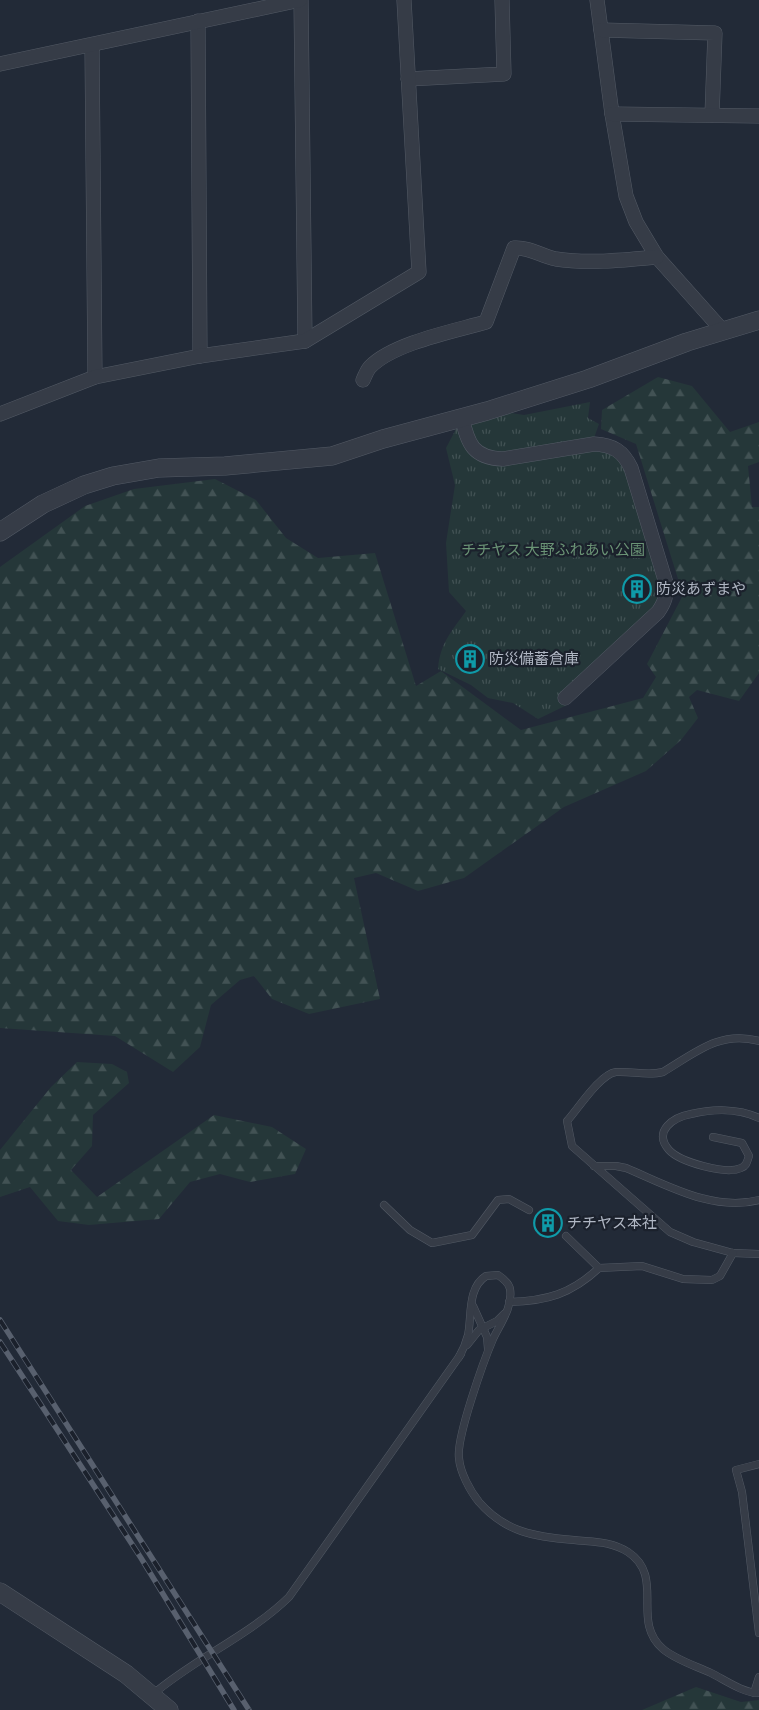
<svg xmlns="http://www.w3.org/2000/svg" width="759" height="1710" font-family="'Fira Sans Condensed','Noto Sans JP',sans-serif">
<defs>
<pattern id="forest-firs" width="22" height="20" patternUnits="userSpaceOnUse" patternTransform="scale(1.25)"><rect width="22" height="20" fill="#253739"/><path d="M5 1l3.5 6h-7zM16 11l3.5 6h-7z" fill="#425254"/></pattern>
<pattern id="park-tufts" width="24" height="20" patternUnits="userSpaceOnUse" patternTransform="scale(1.25)"><rect width="24" height="20" fill="#253739"/><path d="M3 7l-1-3M5 7V3M7 7l1-3M15 17l-1-3M17 17v-4M19 17l1-3" fill="none" stroke="#425254"/></pattern>
</defs>
<rect width="100%" height="100%" fill="#222a37"/>
<g fill="url(#forest-firs)">
<path d="M658,377l34,9 38,46 29,-10v40l-11,4 4,41h7v166l-20,28 -42,-11 -8,7 9,21 -17,22 -35,31 -82,36 -100,71 -46,13 -42,-18 -22,5 26,121 -71,15 -37,-15 -18,-23 -14,4 -29,25 -11,42 -27,25 -58,-36 -115,-8v-461l85,-61 49,-17 81,-10 41,21 30,38 32,20 57,-5 41,133 25,-15 80,59 122,-32 13,-21 -9,-13 36,-69 -47,-151 -35,-15 1,-19z"/>
<path d="M77,1062l35,2 15,8 2,11 -36,32 -1,31 -21,24 26,27 117,-82 58,12 34,22 -11,25 -45,8 -30,-8 -30,8 -31,37 -70,6 -31,-4 -28,-34 -30,10v-47l51,-63z"/>
<path d="M696,1687l45,15 18,-2v10h-117z"/>
</g>
<path fill="url(#park-tufts)" d="M590,402l-2,16 11,6 -5,14c22,1 34,9 43,28l35,116c1,14 -1,22 -10,34l-97,90 -27,13 -25,-16 -25,-5 -17,-13 -33,-16c2,-26 14,-38 28,-58l-17,-19 -3,-49 9,-58 -9,-37 10,-19 55,-16 13,2z"/>
<g fill="none" stroke-linecap="round" stroke-linejoin="round">
<defs>
<g id="service">
<path d="M759,1041c-39,-11 -64,12 -96,31 -16,4 -30,-1 -47,0 -16,2 -38,37 -49,49l5,25 98,86 23,10 40,11 26,1"/>
<path d="M713,1137l29,6 7,13c-2,5 -2,10 -8,12 -15,7 -61,-6 -72,-18 -17,-19 5,-33 22,-36 21,-5 47,-6 68,4"/>
<path d="M594,1166h22l10,2c41,17 87,44 133,32"/>
<path d="M384,1205l26,25 22,13 40,-8 26,-35 11,-1 20,11"/>
<path d="M566,1236l33,32"/>
<path d="M509,1302c38,-1 62,-8 90,-34l43,-2 41,13 29,1 8,-4 13,-23"/>
<path d="M473,1306l14,31 1,12"/>
<path d="M467,1345l12,-15 18,-9 7,-7"/>
<path d="M459,1357c4,-7 7,-14 9,-22 4,-19 -1,-47 18,-59l12,-1c6,4 11,8 12,14 3,18 -10,35 -17,50 -9,21 -37,99 -34,119 1,14 11,33 20,44 26,30 56,35 95,38 19,2 37,1 54,12 38,25 2,69 35,97 13,11 33,17 48,24 14,7 32,20 48,20"/>
<path d="M759,1464l-23,6 6,22 17,141"/>
<path d="M754,1693l5,-16"/>
<path d="M152,1695c43,-37 97,-59 137,-98l172,-243"/>
</g>
<g id="minor">
<path d="M301,0l4,341"/>
<path d="M597,0l15,114 14,82 10,26 21,35 66,74"/>
<path d="M198,21l2,335"/>
<path d="M601,30l114,3 -3,82"/>
<path d="M92,46l3,331"/>
<path d="M0,64l300,-64"/>
<path d="M408,79l96,-5 -2,-74"/>
<path d="M612,114l147,2"/>
<path d="M363,380c2,-4 4,-10 7,-13 23,-24 85,-36 116,-45l28,-74c16,-1 27,8 42,11 32,5 69,1 101,-2"/>
<path d="M0,414l95,-37 105,-21 105,-15 114,-69 -15,-272"/>
<path d="M462,418c6,26 11,40 41,41l91,-15c19,1 29,7 37,24l35,115c1,12 -1,19 -8,29l-93,86"/>
</g>
<g id="tertiary">
<path d="M0,532l43,-28 41,-19 29,-9 46,-8 66,-2 107,-10 51,-17 104,-28 101,-32 99,-37 72,-22"/>
<path d="M0,1592l126,82 43,36"/>
</g>
</defs>
<use href="#service" stroke="#535a65" stroke-width="8"/>
<use href="#minor" stroke="#535a65" stroke-width="15"/>
<use href="#tertiary" stroke="#535a65" stroke-width="19"/>
<use href="#service" stroke="#363c47" stroke-width="7"/>
<use href="#minor" stroke="#363c47" stroke-width="14"/>
<use href="#tertiary" stroke="#363c47" stroke-width="18"/>
<defs>
<g id="rail">
<path d="M0,1320l249,390"/>
<path d="M0,1342l141,216 93,152"/>
</g>
</defs>
<use href="#rail" stroke="#58606e" stroke-width="5.5"/>
<use href="#rail" stroke="#1b212c" stroke-width="4" stroke-dasharray="11" stroke-linecap="butt"/>
</g>
<defs>
<symbol id="building-ring" viewBox="-11 -11 22 22"><circle r="9.5" fill="#1b212c" stroke="#0f9aa8" stroke-width="1.5"/><path d="M-4-6H4V6H1V3H-1V6H-4ZM-2.5-4.3h1.7v1.8h-1.7ZM.8-4.3h1.7v1.8H.8ZM-2.5-1h1.7V.8h-1.7ZM.8-1h1.7V.8H.8Z" fill="#0f9aa8"/></symbol>
</defs>
<g fill-rule="evenodd">
<use href="#building-ring" x="621" y="573" width="32" height="32"/>
<use href="#building-ring" x="454" y="643" width="32" height="32"/>
<use href="#building-ring" x="532" y="1207" width="32" height="32"/>
</g>
<g text-anchor="middle" stroke-width="4.5" stroke-linejoin="round" paint-order="stroke">
<g font-size="15" fill="#6a9375" stroke="#1b212c">
<text x="553" y="555">チチヤス 大野ふれあい公園</text>
</g>
<g font-size="15" fill="#b0b7c4" stroke="#1b212c" text-anchor="start">
<text x="656" y="594">防災あずまや</text>
<text x="489" y="664">防災備蓄倉庫</text>
<text x="567" y="1228">チチヤス本社</text>
</g>
</g>
</svg>
